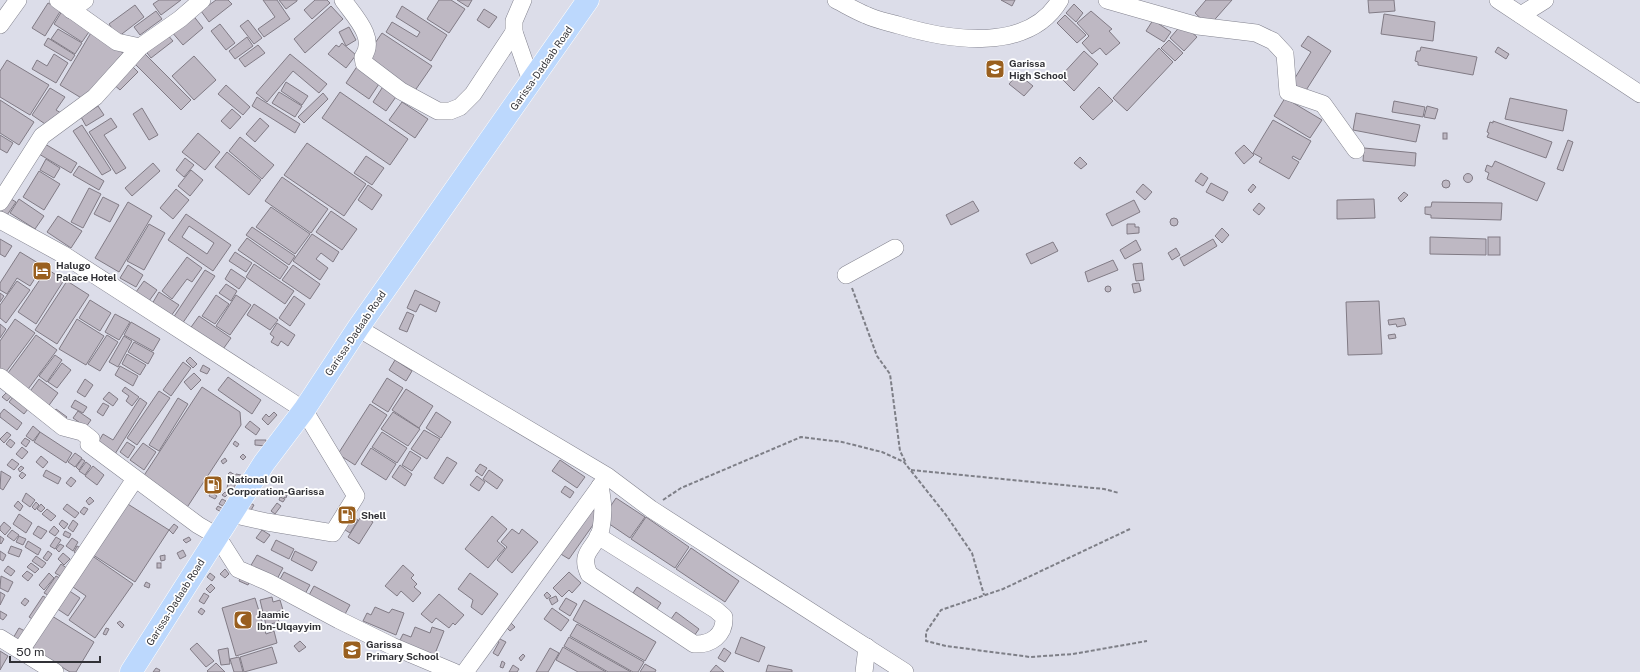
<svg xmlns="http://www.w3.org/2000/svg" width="1640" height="672" font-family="'Public Sans',sans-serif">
<rect width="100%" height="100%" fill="#dcdde9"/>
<g fill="#beb8c3" stroke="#817b85" fill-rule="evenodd">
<path d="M159,0h22l-20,15 -8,-11z"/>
<path d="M216,0h12l4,4 -23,18 -8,-11z"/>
<path d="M263,0h14l13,19 -26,18 -6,-8 17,-12z"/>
<path d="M279,0h18v1l-11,8z"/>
<path d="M315,0h12l3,3 -18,16 -8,-9z"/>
<path d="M439,0h12l14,9 -16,24 -22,-14z"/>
<path d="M457,0h15l-4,7z"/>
<path d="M1001,0h14l-3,6z"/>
<path d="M1206,0h26l-23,26 -14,-13z"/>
<path d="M1368,0h26l1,11 -26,2z"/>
<path d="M48,3l13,7 -16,26 -13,-8z"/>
<path d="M1074,4l9,9 -7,9 -10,-9z"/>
<path d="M135,5l9,12 -26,20 -9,-13z"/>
<path d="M331,6l12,13 -38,34 -11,-14z"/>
<path d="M402,6l45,29 -16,26 -45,-29 6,-10 25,15 3,-5 -24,-15z"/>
<path d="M484,9l13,8 -8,11 -12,-8z"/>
<path d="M62,11l29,18 -9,13 -28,-18z"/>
<path d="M156,11l6,8 -22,16 -6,-8z"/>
<path d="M1091,11l21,18 -3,2 11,12 -14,12 -6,-7 -8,6 -10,-11 7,-7 -12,-13z"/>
<path d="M192,14l11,14 -20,17 -12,-14z"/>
<path d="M1384,14l51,8 -2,19 -52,-7z"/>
<path d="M1065,15l21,20 -9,8 -20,-20z"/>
<path d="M248,20l14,18 -8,6 -14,-18z"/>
<path d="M1153,20l18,12 -7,10 -18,-11z"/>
<path d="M220,24l15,19 -9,7 -15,-19z"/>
<path d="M1182,24l15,13 -13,14 -14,-13z"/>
<path d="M349,27l7,13 -10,6 -7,-14z"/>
<path d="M58,29l24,14 -7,11 -24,-15z"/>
<path d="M92,31l31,22 -40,46 -23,-14z"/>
<path d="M166,33l7,8 -22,17 -7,-9z"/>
<path d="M382,33l50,33 -18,26 -50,-33z"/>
<path d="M1308,36l23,15 -28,44 -13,-9 21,-34 -10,-6z"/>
<path d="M247,37l6,9 -18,13 -6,-8z"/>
<path d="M48,38l27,17 -4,6 -27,-16z"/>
<path d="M1169,40l14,13 -8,8 -14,-13z"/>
<path d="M342,43l14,12 -10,13 -18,-14 8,-9 3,2z"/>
<path d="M258,45l7,8 -20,14 -6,-8z"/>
<path d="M1421,47l56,10 -4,18 -55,-10v-3l-3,-1 2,-10h3z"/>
<path d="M1498,47l11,7 -3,5 -11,-7z"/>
<path d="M1159,48l14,14 -46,49 -14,-13z"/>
<path d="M142,51l49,49 -10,10 -49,-49z"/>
<path d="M1084,51l14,13 -24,27 -14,-14z"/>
<path d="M54,54l14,9 -12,20 -24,-14 5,-9 10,6z"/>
<path d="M290,54l37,30 -8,9 -26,-22 -26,31 -11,-9z"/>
<path d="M194,56l22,24 -22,20 -22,-24z"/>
<path d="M7,60l42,25 -19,30 -30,-18v-26z"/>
<path d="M130,64l8,8 -18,18 -8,-7z"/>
<path d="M358,65l23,16 -12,18 -23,-16z"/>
<path d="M1018,74l15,12 -9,10 -15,-12z"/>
<path d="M286,82l22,14 -6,9 -21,-14z"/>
<path d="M226,85l24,22 -7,8 -25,-21z"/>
<path d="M384,85l14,9 -12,17 -13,-9z"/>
<path d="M1099,87l14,14 -20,19 -13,-13z"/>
<path d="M50,88l15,9 -9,13 5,3 -10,15 -19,-13z"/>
<path d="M279,92l23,14 -7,11 -23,-14z"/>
<path d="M340,92l68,47 -18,26 -68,-47z"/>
<path d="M323,93l5,6 -24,24 -6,-6z"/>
<path d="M257,97l43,27 -5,9 -43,-27z"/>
<path d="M1285,98l37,22 -12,18 -36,-22z"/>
<path d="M1510,98l57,12 -4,21 -58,-12z"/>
<path d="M0,100l34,22 -15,23 -19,-12z"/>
<path d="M1394,101l31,6 -2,10 -31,-5z"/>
<path d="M402,102l26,17 -13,19 -26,-18z"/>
<path d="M98,106l6,9 -18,11 -5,-9z"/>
<path d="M1427,106l11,3 -3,10 -11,-2z"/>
<path d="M142,108l16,27 -9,5 -16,-26z"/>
<path d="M232,109l9,8 -11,12 -9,-8z"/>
<path d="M1356,113l64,12 -4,17 -63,-12z"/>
<path d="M111,118l6,9 -13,8 22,33 -10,6 -27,-42z"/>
<path d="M260,118l9,8 -14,16 -9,-8z"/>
<path d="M1273,120l38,21 -11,19 -7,-4 -1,2 7,4 -10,17 -30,-17 3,-4 -9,-5z"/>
<path d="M1493,121l59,21 -6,16 -59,-21 2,-4 -2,-1 3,-10 3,1z"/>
<path d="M82,125l29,45 -9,5 -29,-44z"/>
<path d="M198,133l22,19 -15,18 -23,-18z"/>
<rect x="1443" y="133" width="4" height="6"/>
<path d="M0,135l13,8 -6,10 -7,-4z"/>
<path d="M240,137l34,28 -12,14 -33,-28z"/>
<path d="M1568,140l5,2 -10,29 -6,-2z"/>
<path d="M307,143l59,41 -22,32 -60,-41z"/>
<path d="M45,144l32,19 -6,10 -32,-19z"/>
<path d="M1244,145l10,10 -10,9 -9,-11z"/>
<path d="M1364,148l52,5 -1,13 -52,-5z"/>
<path d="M227,152l34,28 -12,15 -34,-28z"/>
<path d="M366,156l18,12 -12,17 -18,-12z"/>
<path d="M1080,157l7,7 -6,5 -7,-6z"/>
<path d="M185,158l9,7 -10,12 -8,-7z"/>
<path d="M46,159l14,9 -6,10 -14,-8z"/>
<path d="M1495,161l50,22 -8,18 -50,-22 2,-6 -4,-2 2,-6 5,2z"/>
<path d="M153,163l7,8 -28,25 -7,-8z"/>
<path d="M79,166l25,15 -5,9 -26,-15z"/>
<path d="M191,170l12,10 -13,16 -12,-10z"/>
<path d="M39,171l21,13 -16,26 -21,-13z"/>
<path d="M1201,173l7,5 -5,8 -8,-5z"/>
<circle cx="1468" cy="178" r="4.5"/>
<path d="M282,177l46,32 -17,24 -46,-32z"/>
<circle cx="1446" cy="184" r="4"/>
<path d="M1211,183l17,9 -5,9 -17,-9z"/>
<path d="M1143,184l9,8 -7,8 -9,-8z"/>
<path d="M1253,184l3,3 -5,6 -3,-3z"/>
<path d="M368,185l14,10 -10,15 -14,-10z"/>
<path d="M89,188l12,6 -18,34 -12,-6z"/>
<path d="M176,189l13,11 -16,19 -13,-11z"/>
<path d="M1404,192l4,3 -7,7 -3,-4z"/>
<path d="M6,196l10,6 -9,13 -7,-5z"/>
<path d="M103,197l16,8 -9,17 -16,-8z"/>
<path d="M19,199l25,17 -9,13 -25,-16z"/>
<path d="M1374,199l1,19 -38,1v-19z"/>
<path d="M1134,200l6,12 -28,14 -6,-12z"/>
<path d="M973,201l6,10 -28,14 -5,-10z"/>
<path d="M128,202l24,14 -33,56 -24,-14z"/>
<path d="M1432,202l70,1 -1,17 -70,-2v-3l-6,-1v-7h6z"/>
<path d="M1259,203l6,5 -6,7 -6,-5z"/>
<path d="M271,207l39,27 -15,20 -39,-27z"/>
<path d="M331,211l26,18 -15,21 -26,-18z"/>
<path d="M186,214l45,31 -18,26 -45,-31zM189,226l25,17 -7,11 -25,-17z"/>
<path d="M58,216l24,15 -11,17 -24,-16z"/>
<circle cx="1174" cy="222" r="4"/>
<path d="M149,224l16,9 -21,37 -17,-9z"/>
<path d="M1127,224h8v3h4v6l-12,1z"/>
<path d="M252,227l43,29 -6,9 -43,-30z"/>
<path d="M1222,228l7,7 -7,8 -7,-7z"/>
<path d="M312,234l27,18 -6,10 -12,-9 -5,6 12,9 -8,12 -27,-19z"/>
<path d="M1430,237l56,2v16l-56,-1z"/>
<rect x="1488" y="237" width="12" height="18"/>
<path d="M247,238l41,29 -8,12 -42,-29z"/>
<path d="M0,239l12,7 -7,11 -5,-3z"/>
<path d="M1213,239l4,7 -33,20 -4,-8z"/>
<path d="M1136,240l5,10 -16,9 -5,-9z"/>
<path d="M1053,242l5,9 -27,13 -5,-10z"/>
<path d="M1176,248l4,7 -8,5 -4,-7z"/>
<path d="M20,252l23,14 -13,20 -13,-8 -10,16 -7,-4v-7z"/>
<path d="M235,252l17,11 -6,9 -17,-11z"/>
<path d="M187,257l15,11 -10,14 -5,-3 -15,20 -10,-8z"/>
<path d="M1113,260l5,10 -30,12 -3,-10z"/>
<path d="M1142,263l2,17 -8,1 -3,-17z"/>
<path d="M254,264l40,27 -9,13 -39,-27z"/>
<path d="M128,265l15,10 -7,12 -16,-9z"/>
<path d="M293,265l27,19 -10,15 -28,-19z"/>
<path d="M47,269l17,11 -28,44 -18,-12z"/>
<path d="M231,269l15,10 -7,10 -14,-10z"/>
<path d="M205,270l10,6 -33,48 -9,-6z"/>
<path d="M17,281l13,9 -24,33 -6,-5v-13z"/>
<path d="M67,281l22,14 -32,49 -22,-14z"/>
<path d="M144,281l13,9 -8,11 -13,-9z"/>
<path d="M1139,283l2,8 -7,2 -2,-9z"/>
<path d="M226,284l11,7 -6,10 -12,-8z"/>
<circle cx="1108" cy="289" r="3"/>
<path d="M415,290l25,12 -4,10 -16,-8 -4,8 -9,-4z"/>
<path d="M159,292l20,13 -8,11 -19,-12z"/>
<path d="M0,293l4,3 -4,6z"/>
<path d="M216,295l13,9 -14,20 -13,-8z"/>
<path d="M236,295l15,10 -21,30 -14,-9z"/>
<path d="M294,296l11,8 -15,22 -11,-8z"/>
<path d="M90,300l21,13 -11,18 -21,-13z"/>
<path d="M1379,301l3,53 -34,1 -2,-53z"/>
<path d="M254,304l24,16 -8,10 -23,-15z"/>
<path d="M407,312l7,3 -7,17 -8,-3z"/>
<path d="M115,314l15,8 -11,18 -14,-8z"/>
<path d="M199,316l32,22 -10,14 -32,-22z"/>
<path d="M1404,318l2,7 -9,2 -1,-3 -7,1 -1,-5z"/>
<path d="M15,319l20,14 -32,43 -3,-2v-33z"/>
<path d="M77,319l27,17 -18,29 -27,-16z"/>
<path d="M131,322l29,17 -7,12 -29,-16z"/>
<path d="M277,323l18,12 -7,11 -7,-5 -3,5 -7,-4 3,-5 -4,-3z"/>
<path d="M0,324l6,5 -6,9z"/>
<path d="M1395,334l1,4 -7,1 -1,-4z"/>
<path d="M36,335l21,15 -31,42 -21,-15z"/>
<path d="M107,335l11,7 -18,29 -12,-7z"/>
<path d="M124,336l8,5 -14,26 -9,-5z"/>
<path d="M134,342l20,11 -6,11 -20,-12z"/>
<path d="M127,354l19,11 -6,10 -18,-11z"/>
<path d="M55,355l7,5 -15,22 -8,-6z"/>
<path d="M190,357l7,7 -4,4 -7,-7z"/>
<path d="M395,360l17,11 -6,10 -17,-11z"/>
<path d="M183,362l8,6 -20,28 -8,-6z"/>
<path d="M62,363l9,7 -14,18 -9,-6z"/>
<path d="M203,365l7,4 -3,5 -7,-3z"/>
<path d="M120,366l18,10 -5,10 -18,-11z"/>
<path d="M194,373l7,7 -10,10 -7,-8z"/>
<path d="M228,377l33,23 -9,14 -34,-24z"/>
<path d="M387,378l16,10 -15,24 -16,-10z"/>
<path d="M39,379l19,14 -11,15 -19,-14z"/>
<path d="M85,379l8,6 -8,12 -8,-5z"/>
<path d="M125,387l14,10 -7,9 -6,-5 3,-5 -7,-5z"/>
<path d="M202,387l38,25 1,13 -55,84 -45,-29z"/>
<path d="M11,388l4,4 -8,9 -5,-4z"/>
<path d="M406,389l27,17 -14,22 -27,-18z"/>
<path d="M159,391l11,7 -33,47 -10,-7z"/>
<path d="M17,392l15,12 -8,10 -15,-12z"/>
<path d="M109,392l9,7 -5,7 -10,-7z"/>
<path d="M140,398l7,5 -32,51 -18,-10 6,-10 10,6z"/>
<path d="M178,398l10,6 -29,47 -10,-6z"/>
<path d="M75,400l12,7 -4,6 -12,-6z"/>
<path d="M103,403l6,3 -6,10 -6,-4z"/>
<path d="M370,404l17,11 -32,50 -17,-11z"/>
<path d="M4,409l18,14 -5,7 -17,-13v-3z"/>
<path d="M56,409l11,8 -5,6 -10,-9z"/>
<path d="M78,411l13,9 -5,7 -13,-9z"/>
<path d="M274,412l3,3 -9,10 -6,-6 4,-5 3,3z"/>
<path d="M393,412l27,17 -12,17 -27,-17z"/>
<path d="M436,412l15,10 -10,16 -15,-10z"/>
<path d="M250,421l10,8 -4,6 -11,-8z"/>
<path d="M33,426l7,6 -7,9 -7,-5z"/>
<path d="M424,430l16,9 -13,20 -16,-10z"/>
<path d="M7,432l4,3 -7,8 -4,-4z"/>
<path d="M40,432l32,21 -6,10 -32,-21z"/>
<path d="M382,432l25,16 -10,15 -25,-16z"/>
<path d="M25,438l5,3 -4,6 -5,-4z"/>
<path d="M10,439l5,4 -4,5 -5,-4z"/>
<path d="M255,440h11v6l-11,-1z"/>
<path d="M235,441l4,3 -2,3 -4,-3z"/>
<path d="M127,442l8,5 -7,11 -8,-6z"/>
<path d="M143,443l13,9 -12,18 -14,-10z"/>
<path d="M22,447l6,5 -6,7 -6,-5z"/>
<path d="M371,448l25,16 -10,16 -25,-16z"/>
<path d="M410,451l11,7 -9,13 -10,-6z"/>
<path d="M75,453l7,5 -7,9 -7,-5z"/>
<path d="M243,454l3,3 -3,3 -3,-3z"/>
<path d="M41,456l7,6 -5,6 -7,-6z"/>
<path d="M447,457l10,6 -14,21 -9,-6z"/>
<path d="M225,458l2,3 -4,3 -2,-3z"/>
<path d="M12,459l7,5 -5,6 -7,-5z"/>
<path d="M82,459l3,2 -6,9 -3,-3z"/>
<path d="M560,460l25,17 -8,11 -25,-17z"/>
<path d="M86,462l5,4 -6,9 -6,-4z"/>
<path d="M480,464l7,4 -5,8 -7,-5z"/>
<path d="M400,465l12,9 -7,12 -13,-9z"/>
<path d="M21,466l3,2 -4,4 -2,-3z"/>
<path d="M93,466l11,9 -7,10 -12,-9z"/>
<path d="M46,470l15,8 -3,6 -15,-8z"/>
<path d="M489,470l14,10 -6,9 -14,-10z"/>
<path d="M1,471l10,6 -8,13 -3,-2z"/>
<path d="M22,472l4,3 -4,4 -3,-3z"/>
<path d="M230,472l5,3 -2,3 -5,-4z"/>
<path d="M236,474l5,1v3l-6,-1z"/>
<path d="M477,476l8,6 -6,9 -9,-6z"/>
<path d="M71,477l5,4 -5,6 -5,-4z"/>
<path d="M228,483h7v6h-8z"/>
<path d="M565,486l9,6 -4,6 -9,-6z"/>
<path d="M211,492l6,4 -2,3 -6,-3z"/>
<path d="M225,492l3,2 -3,3 -3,-2z"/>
<path d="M26,493l9,7 -5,7 -8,-6z"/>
<path d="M282,493l5,2 -1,3 -5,-2z"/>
<path d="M90,497l4,4 -5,4 -3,-4z"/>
<path d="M280,497l5,2 -2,3 -4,-2z"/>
<path d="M616,498l29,19 -15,21 -28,-19z"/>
<path d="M222,499l4,2 -3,5 -4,-2z"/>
<path d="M18,501l5,5 -3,5 -6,-5z"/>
<path d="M123,501l46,29 -34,52 -45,-29z"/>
<path d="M36,502l3,3 -4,5 -3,-3z"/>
<path d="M250,503l4,2 -4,7 -4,-3z"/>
<path d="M277,503l4,3 -6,8 -4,-3z"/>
<path d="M41,504l4,4 -4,4 -4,-3z"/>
<path d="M67,504l12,9 -4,5 -12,-9z"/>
<path d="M218,506l5,3 -2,3 -5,-3z"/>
<path d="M84,507l4,2 -4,6 -4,-3z"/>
<path d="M47,509l9,7 -5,5 -9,-7z"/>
<path d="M591,509l9,6 -31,44 -10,-6z"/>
<path d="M347,513l11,7 -8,13 -11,-7z"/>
<path d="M19,514l13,9 -6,10 -13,-9z"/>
<path d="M362,515l11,7 -14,22 -11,-7z"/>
<path d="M492,516l15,13 -10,12 8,7 -17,20 -23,-19z"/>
<path d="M646,517l43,30 -14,21 -44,-29z"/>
<path d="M62,520l6,4 -4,5 -5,-5z"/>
<path d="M73,520l5,4 -5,8 -5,-4z"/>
<path d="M4,522l7,6 -6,7 -5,-5v-3z"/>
<path d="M174,524l4,3 -5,7 -4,-4z"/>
<path d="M38,526l9,5 -6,8 -8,-5z"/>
<path d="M54,526l5,5 -4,5 -6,-4z"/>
<path d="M512,529l7,5 3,-5 16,13 -26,31 -15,-13 10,-13 -6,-5z"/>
<path d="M12,530l7,5 -5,6 -7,-5z"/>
<path d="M262,530l8,5 -6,8 -8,-5z"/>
<path d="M65,531l6,3 -2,4 -6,-3z"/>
<path d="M0,536l4,3 -3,5 -1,-1z"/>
<path d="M19,536l7,3 -3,6 -7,-3z"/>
<path d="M56,537l5,3 -6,9 -5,-3z"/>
<path d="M189,537l2,3 -5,3 -3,-3z"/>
<path d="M72,538l6,4 -5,9 -7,-5z"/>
<path d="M276,540l18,9 -5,10 -18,-9z"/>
<path d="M28,541l13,8 -3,6 -13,-8z"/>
<path d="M60,544l4,2 -5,6 -3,-3z"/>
<path d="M11,546l11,4 -3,7 -11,-4z"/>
<path d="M77,546l6,3 -4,6 -5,-3z"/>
<path d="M691,548l48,33 -14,21 -49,-33z"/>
<path d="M183,550l3,6 -6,3 -3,-6z"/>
<path d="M0,551l6,4 -3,6 -3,-2z"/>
<path d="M48,551l4,3 -5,7 -4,-3z"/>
<path d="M295,551l22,11 -5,9 -21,-11z"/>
<path d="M63,553l7,6 -6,6 -6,-6z"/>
<path d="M91,555l42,29 -38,54 -26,-18 17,-24 -16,-11z"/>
<path d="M165,555v5l-4,1 -1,-5z"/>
<path d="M257,555l26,13 -7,13 -26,-14z"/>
<path d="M36,556l10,7 -4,5 -10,-7z"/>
<path d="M31,563l8,6 -4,4 -8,-6z"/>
<rect x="157" y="563" width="4" height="5"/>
<path d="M61,564l7,5 -6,8 -7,-4z"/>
<path d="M403,565l11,10 -3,3 6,6 -3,3 7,6 -8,9 -12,-11 -4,5 -12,-10z"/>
<path d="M8,566l7,5 -4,5 -7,-5z"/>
<path d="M225,569l4,5 -4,4 -5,-4z"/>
<path d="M27,571l6,4 -5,6 -6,-5z"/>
<path d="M284,572l26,13 -5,9 -26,-13z"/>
<path d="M569,572l12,11 -9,10 -3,-3 -7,7 -9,-9z"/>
<path d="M49,573l5,5 -10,12 -5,-5z"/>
<path d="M210,573l5,4 -3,4 -5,-4z"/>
<path d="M470,573l28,21 -16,21 -11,-8 2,-7 -15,-11z"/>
<path d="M1,576l12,6 -5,10 -8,-4z"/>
<path d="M56,576l6,3 -12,17 -6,-3z"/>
<path d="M241,576l9,4 -2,5 -9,-4z"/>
<path d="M146,582l4,2 -1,4 -5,-2z"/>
<path d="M211,584l4,4 -5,5 -4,-4z"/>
<path d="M314,586l36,19 -6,11 -36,-19z"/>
<path d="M637,587l24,16 -4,6 -24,-16z"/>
<path d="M68,590l12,8 -12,18 -12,-8z"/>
<path d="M0,592l5,3 -5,10z"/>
<path d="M547,592l4,4 -4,3 -3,-4z"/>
<path d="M204,593l5,3 -5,8 -5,-3z"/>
<path d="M439,594l25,21 -9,10 -2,-2 -4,5 -13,-10 -4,5 -11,-9z"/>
<path d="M43,596l5,3 -14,21 -5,-3z"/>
<path d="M556,596l2,5 -6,4 -3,-6z"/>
<path d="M272,597l1,5 7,-2 3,10 -7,2 3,10 -13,3 -6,-25z"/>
<path d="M25,598l4,3 -4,5 -4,-3z"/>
<path d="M255,598l11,36 8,-3 3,12 -41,13 -14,-48z"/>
<path d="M566,598l11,6 -7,12 -11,-7z"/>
<path d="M584,600l72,42 -11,19 -72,-41z"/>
<path d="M375,607l14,6 3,-4 12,4 -8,22 -33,-14 4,-8 4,2z"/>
<path d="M201,608l4,3 -3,4 -4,-3z"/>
<path d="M552,608l17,12 -8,11 -17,-12z"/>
<path d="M0,611l7,4 -4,5 -3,-2z"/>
<path d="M676,612l23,17 -5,7 -23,-17z"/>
<path d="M52,616l42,26 -18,30h-6l-38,-23z"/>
<path d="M120,621l4,4 -2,3 -5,-5z"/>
<path d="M511,623l4,4 -5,4 -4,-4z"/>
<path d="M577,624l67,38 -6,10h-5l-63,-36z"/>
<path d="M415,627l15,6 2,-6 12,4 -10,25 -35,-14 4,-8 8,3z"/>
<path d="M19,628l8,4 -7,12 -8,-4z"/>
<path d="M106,628l3,1 -3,6 -3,-1z"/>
<path d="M569,637l62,35h-23l-44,-26z"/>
<path d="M741,637l24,10 -6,15 -24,-9z"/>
<path d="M498,638l8,4 -8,14 -5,-3 6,-11 -3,-1z"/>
<path d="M300,641l6,6 -7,5 -5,-6z"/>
<path d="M197,643l17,18 -8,6 -16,-18z"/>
<path d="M272,647l5,16 -33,9 -4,-15z"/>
<path d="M563,647l43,25h-28l-22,-12z"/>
<path d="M228,648l2,16 -9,1 -3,-15z"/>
<path d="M550,648l9,5 -11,19h-12z"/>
<path d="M724,648l7,5 -6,9 -7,-4z"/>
<path d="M0,651l8,5 -8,14z"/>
<path d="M523,654l2,2 -4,5 -2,-3z"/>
<path d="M239,657l4,15h-9l-4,-13z"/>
<path d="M502,661l3,2 -2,5 -3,-1z"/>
<path d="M216,663l9,9h-17l-1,-1z"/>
<path d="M645,664l11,6 -1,2h-15z"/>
<path d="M513,665l6,4 -2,3h-8z"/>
<path d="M716,665l8,7h-14z"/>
<path d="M768,665l24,5v2h-26z"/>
<path d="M156,668l4,2 -1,2h-6z"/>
</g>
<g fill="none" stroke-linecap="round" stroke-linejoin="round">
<defs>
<g id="minor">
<path d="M58,0l59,42 23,5"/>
<path d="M343,0c11,16 34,38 20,57l1,6 37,28 37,20h12l10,-4 13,-13 41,-62"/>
<path d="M523,0l-9,21v11l17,49"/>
<path d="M836,0c10,5 20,11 30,15 10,5 22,7 32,10 50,15 130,29 162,-25"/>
<path d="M1107,0l91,26 58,7 17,8 12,13 3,38 35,12 33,46"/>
<path d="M1498,0l142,94"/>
<path d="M71,10l14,-10"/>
<path d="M1521,15l24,-15"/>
<path d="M0,25l18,-25"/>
<path d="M0,202l42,-66 53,-39 45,-50 40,-28 22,-19"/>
<path d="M0,220l64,35 240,155 52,86 -23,37 -66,-11 -36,-8"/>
<path d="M846,275l49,-27"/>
<path d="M358,328l249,148 44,33 254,163"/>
<path d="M0,377l63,50 19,5 9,7 -2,5 109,81 19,11 21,33 30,13 71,38 53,26 62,26"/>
<path d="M598,536l118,74 8,7c1,18 -13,28 -30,27l-105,-70c-11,-23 8,-26 12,-45 3,-17 2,-26 -1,-43"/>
<path d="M0,638l55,34"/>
<path d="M21,650l114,-171"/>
<path d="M465,672l139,-191"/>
<path d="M864,672l3,-25"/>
</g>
<path id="highway" d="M131,672l133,-209 40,-53 54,-82 230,-328"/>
</defs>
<use href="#minor" stroke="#82828e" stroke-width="18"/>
<use href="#highway" stroke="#fff" stroke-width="23"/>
<g stroke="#7e7f87" stroke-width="2" stroke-dasharray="4 2" stroke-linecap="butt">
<path d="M852,288l25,68 13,18 10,77 6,12"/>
<path d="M911,470l193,19 15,4"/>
<path d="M663,500l18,-12 120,-51 41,5 40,10 22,10 42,53 26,38 12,42"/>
<path d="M1130,529l-127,60 -62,21 -15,22v9l20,5 84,11 43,-3 74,-13"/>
</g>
<use href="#minor" stroke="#fff" stroke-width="17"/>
<use href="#highway" stroke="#bcd8fd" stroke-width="22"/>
</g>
<defs>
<symbol id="school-square" viewBox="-11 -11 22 22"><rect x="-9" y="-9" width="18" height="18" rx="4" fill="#995f1e" stroke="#fff"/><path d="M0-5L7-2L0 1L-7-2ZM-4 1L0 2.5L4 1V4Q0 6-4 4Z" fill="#fff"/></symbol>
<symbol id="hotel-square" viewBox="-11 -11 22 22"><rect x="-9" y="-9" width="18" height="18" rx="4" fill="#995f1e" stroke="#fff"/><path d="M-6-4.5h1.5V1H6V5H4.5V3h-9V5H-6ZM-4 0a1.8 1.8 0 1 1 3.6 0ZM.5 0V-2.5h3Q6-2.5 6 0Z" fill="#fff"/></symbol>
<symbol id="fuel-square" viewBox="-11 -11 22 22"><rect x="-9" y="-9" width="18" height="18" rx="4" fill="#995f1e" stroke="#fff"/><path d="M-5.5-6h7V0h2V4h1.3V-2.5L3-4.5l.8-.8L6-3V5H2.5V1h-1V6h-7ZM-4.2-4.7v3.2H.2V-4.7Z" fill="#fff"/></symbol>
<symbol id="mosque-square" viewBox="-11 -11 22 22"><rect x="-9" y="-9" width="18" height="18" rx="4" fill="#995f1e" stroke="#fff"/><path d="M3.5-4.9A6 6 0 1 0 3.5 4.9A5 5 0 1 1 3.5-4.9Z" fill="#fff"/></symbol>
</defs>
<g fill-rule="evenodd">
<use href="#school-square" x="984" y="58" width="22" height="22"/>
<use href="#hotel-square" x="31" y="260" width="22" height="22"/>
<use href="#fuel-square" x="202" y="474" width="22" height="22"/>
<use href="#fuel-square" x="336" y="504" width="22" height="22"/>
<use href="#mosque-square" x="232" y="609" width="22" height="22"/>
<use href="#school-square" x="341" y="639" width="22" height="22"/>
</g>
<g text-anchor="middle" stroke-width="3.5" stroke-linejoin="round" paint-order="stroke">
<g font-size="10" font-weight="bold" fill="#313136" stroke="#fff" text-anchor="start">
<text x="1009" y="67">Garissa<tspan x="1009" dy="12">High School</tspan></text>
<text x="56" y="269">Halugo<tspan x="56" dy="12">Palace Hotel</tspan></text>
<text x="227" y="483">National Oil<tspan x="227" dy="12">Corporation-Garissa</tspan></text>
<text x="361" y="519">Shell</text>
<text x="257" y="618">Jaamic<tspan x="257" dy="12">Ibn-Ulqayyim</tspan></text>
<text x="366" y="648">Garissa<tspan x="366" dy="12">Primary School</tspan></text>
</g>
<g font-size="10" fill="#313136" stroke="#fff">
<text transform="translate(541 68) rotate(-55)" y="4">Garissa-Dadaab Road</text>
<text transform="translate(355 333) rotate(-56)" y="4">Garissa-Dadaab Road</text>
<text transform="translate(175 602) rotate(-58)" y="4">Garissa-Dadaab Road</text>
</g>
</g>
<path d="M10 656v6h90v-6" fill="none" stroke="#313136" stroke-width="2"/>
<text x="16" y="656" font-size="12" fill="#313136" stroke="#ffffff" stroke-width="3" paint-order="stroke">50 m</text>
</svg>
